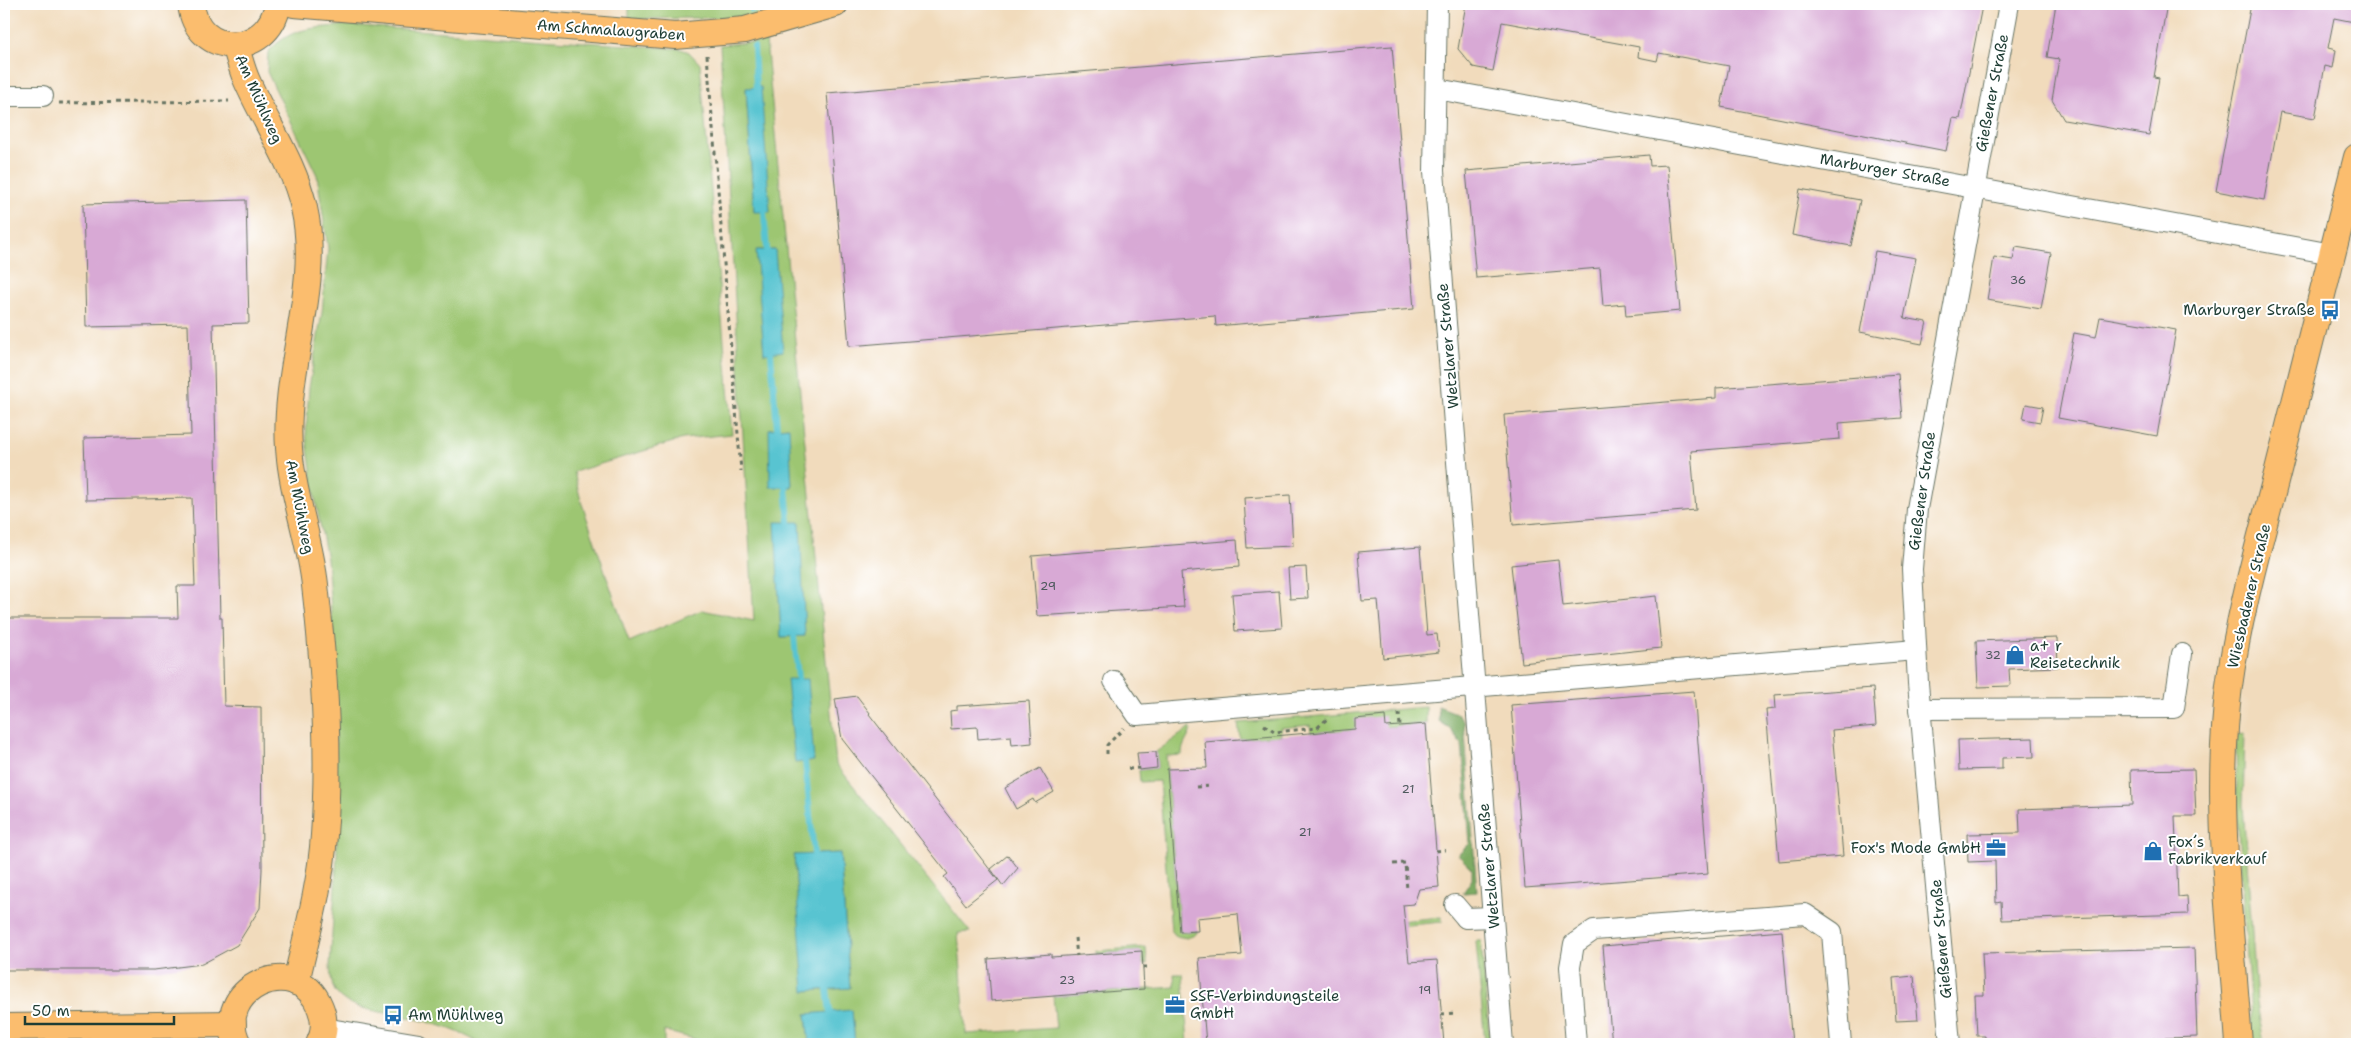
<svg xmlns="http://www.w3.org/2000/svg" width="2361" height="1048" font-family="'Shantell Sans',sans-serif">
<rect width="100%" height="100%" fill="#fff"/>
<filter id="ink" filterUnits="userSpaceOnUse"><feTurbulence type="fractalNoise" baseFrequency=".02" numOctaves="2"/><feDisplacementMap in="SourceGraphic" scale="10" xChannelSelector="R" yChannelSelector="G"/><feConvolveMatrix kernelMatrix="1 2 1 2 8 2 1 2 1" color-interpolation-filters="sRGB"/></filter>
<filter id="wash" filterUnits="userSpaceOnUse"><feTurbulence type="fractalNoise" baseFrequency=".0096" numOctaves="4" result="noise"/><feDisplacementMap in="SourceGraphic" scale="20" xChannelSelector="R" yChannelSelector="G"/><feGaussianBlur stdDeviation="1.12" result="paint"/><feColorMatrix in="noise" values="0 0 0 0 0 0 0 0 0 0 0 0 0 0 0 0 0 1.4 0 .05"/><feComposite in="paint" operator="in"/></filter>
<g filter="url(#wash)">
<rect width="100%" height="100%" fill="#f1dbbc"/>
<g fill="#9dc672" stroke="#5e8253" fill-rule="evenodd">
<path d="M629,4h128l1,13 -129,2z"/>
<path d="M346,25l335,24 8,3 11,12 32,370 -49,5 -109,33 7,29 48,141 73,-32 52,11 -34,-576 46,-4 70,723 134,168 -12,1 8,101 90,-6 -3,-32 122,-9 -1,-13h9l5,70h-333l-3,-33 -46,3 3,30h-96l-49,-13v13h-184c-25,-17 -58,-24 -88,-30 -17,-3 -37,-5 -51,-16 -10,-8 -10,-20 -11,-32l7,-111 -3,-209 -7,-87 -12,-61 -9,-64 3,-46 13,-75 6,-65 -11,-73 -50,-103 1,-20c24,-26 44,-23 78,-27zM761,87l-7,125 -8,-123zM757,250h18l7,101 -18,2zM788,427l4,60 -23,-58zM776,522l29,113v1l-24,1zM840,853l10,135 -45,3 -11,-136z"/>
<path d="M1426,707v17l-115,9 -1,-8 -30,3 1,8 -41,3 -2,-16z"/>
<path d="M1191,727c0,10 -10,17 -9,28l-16,1 14,176 18,-1 -3,4 -8,3 -11,-2 -5,-6 -12,-149 -19,1 -1,-12 18,-2 -1,-16z"/>
<path d="M2245,733l-2,72 14,198 7,41h-11l-16,-230 -1,-76 2,-4z"/>
<path d="M1441,917l1,5 -167,15 23,-6z"/>
<path d="M1476,941h5l9,103h-5z"/>
<path d="M1146,947l1,17h-5l-1,-13 -45,3v-3z"/>
</g>
<path fill="#7eab64" stroke="#4e744c" d="M1438,706l18,7 8,9 13,170 -14,1 9,-14v-10l-14,-14 12,-12 -8,-99 -14,-17 -9,-6z"/>
<g fill="#58c4d1" stroke="#3c8082">
<path d="M761,87l9,125h-16l-8,-124z"/>
<path d="M756,250h19l8,101 -19,3z"/>
<path d="M789,427l3,60h-22l-1,-58z"/>
<path d="M775,522h25l5,114 -24,1z"/>
<path d="M787,679h21l6,82 -19,2z"/>
<path d="M840,853l10,135 -46,3 -10,-136z"/>
<path d="M852,1010l3,34h-46l-3,-30z"/>
</g>
<g fill="none" stroke-linecap="round" stroke-linejoin="round">
<g stroke="#58c4d1" stroke-width="6">
<path d="M752,4v6"/>
<path d="M754,47l2,40"/>
<path d="M764,212l3,38"/>
<path d="M771,353l6,75"/>
<path d="M786,487l3,35"/>
<path d="M794,636l4,43"/>
<path d="M805,762l9,92"/>
<path d="M827,989l3,23"/>
</g>
</g>
<g id="blocks">
<g fill="#d8a9d5">
<path d="M1466,4h506l10,2 -22,113 -7,-1 -7,33 -225,-44 8,-41 -70,-13 -2,8 -19,-4 1,-10 -137,-25 -9,49 -20,-4 -15,-18z"/>
<path d="M2056,4h111l-13,73 5,1 -10,57 -85,-15 -12,-20 7,-41 -12,-2z"/>
<path d="M2251,4h106l-3,18 -20,-4 -6,30 8,2 -3,18 -8,-2 -10,52 -35,-6 -16,88 -48,-9z"/>
<path d="M1392,46l22,263 -198,17 -1,-10 -366,30 -22,-253z"/>
<path d="M1649,155l1,11 17,-1 13,146 -54,5 -1,-12 -22,2 -3,-38 -124,10 -10,-107z"/>
<path d="M1800,189l60,11 -9,46 -59,-11z"/>
<path d="M246,200l3,123 -36,1 7,294h2l2,88 37,1 1,163 -2,38 -23,37 -35,19 -48,6h-150v-352h174l-1,-32h18l-3,-88 -106,2 -2,-62 107,-3 -3,-110 -102,2 -3,-123z"/>
<path d="M2016,247l35,6 -10,56 -54,-9 7,-43 19,3z"/>
<path d="M1875,251l41,7 -12,60 23,4 -5,22 -62,-12z"/>
<path d="M2100,317l76,13 -19,106 -99,-18 16,-85 22,4z"/>
<path d="M1898,374l4,44 -63,5 1,16 -149,12 5,59 -183,15 -9,-110 212,-17v-10z"/>
<path d="M2026,404l17,3 -3,15 -17,-3z"/>
<path d="M1290,495l3,51 -46,2 -3,-50z"/>
<path d="M1237,540l2,27 -58,5 3,35 -147,9 -5,-60z"/>
<path d="M1420,547l7,88 10,-1 2,18 -56,6 -5,-58 -16,1 -4,-49z"/>
<path d="M1558,560l5,46 93,-10 5,52 -139,15 -11,-98z"/>
<path d="M1306,567l2,31 -18,1 -2,-31z"/>
<path d="M1279,591l3,37 -47,3 -3,-37z"/>
<path d="M2057,638l1,29 -49,2 1,17 -32,1 -2,-46z"/>
<path d="M1873,688l3,38 -44,4 11,126 -64,5 -13,-151 9,-1 -1,-14z"/>
<path d="M1694,691l14,183 -183,14 -14,-183z"/>
<path d="M857,696l13,17 -1,1 129,166 -32,25 -22,-28 4,-3 -106,-135 -7,-40z"/>
<path d="M1029,701l3,42 -20,2 -1,-9 -33,3 -1,-12 -26,2 -1,-18 7,-1v-4z"/>
<path d="M1385,716l1,11 40,-3 13,163 -20,2 -5,15 -11,1 6,57 28,-2 7,84h-238l-7,-86 43,-3 -4,-41 -41,4 1,13 -18,1 -13,-163 40,-1 -2,-26 150,-13v-10z"/>
<path d="M2033,738l1,19 -32,1v11l-43,1 -1,-30z"/>
<path d="M1156,752l1,16 -18,2 -2,-17z"/>
<path d="M1040,768l14,24 -19,11 -2,-4 -17,10 -11,-21z"/>
<path d="M2194,769l2,47h-21l3,81 9,-1 1,18 -186,6 -1,-18 -5,1 -1,-42 -27,1 -1,-28 53,-1 -1,-24 113,-4 -1,-35z"/>
<path d="M1008,855l10,13 -15,18 -12,-17z"/>
<path d="M1782,931l10,113h-180l-9,-98z"/>
<path d="M2194,948l3,89 -212,7v-8h-8l-2,-41h9l-2,-42z"/>
<path d="M1142,951l2,38 -153,12 -3,-42 63,-5v3z"/>
<path d="M1914,976l4,44 -22,1 -3,-43z"/>
</g>
</g>
</g>
<g filter="url(#ink)">
<use href="#blocks" fill-opacity="0" stroke="#687464" stroke-width="1"/>
<g fill="none" stroke-linecap="round" stroke-linejoin="round">
<defs>
<g id="minor">
<path d="M1437,4l-3,167 69,873"/>
<path d="M1437,89l895,165"/>
<path d="M4,96h39"/>
<path d="M1114,681l23,34 779,-65"/>
<path d="M1920,709l254,-1 8,-54"/>
<path d="M1455,905l11,13"/>
<path d="M1466,918l27,-1"/>
<path d="M324,1028l95,16"/>
<path d="M1576,1044l-6,-77 4,-23 20,-14 211,-16 27,18 9,112"/>
<path d="M1950,1044l-32,-361 -6,-114 5,-60 92,-505"/>
</g>
<g id="major">
<path d="M191,4c5,53 77,55 87,0"/>
<path d="M294,4l381,32 70,-6 90,-26"/>
<path d="M235,45c4,12 7,25 12,36 19,43 47,82 57,127 18,77 -21,161 -15,240 3,46 21,91 26,137 9,78 15,172 9,250 -3,49 -17,99 -28,147"/>
<path d="M4,1027l229,-3"/>
<path d="M238,1044c-28,-54 58,-95 82,-37 5,12 5,26 -1,37"/>
<path d="M2239,1044c-8,-118 -25,-240 -10,-358 10,-73 31,-145 49,-216 26,-105 52,-209 79,-313"/>
</g>
</defs>
<use href="#minor" stroke="#687464" stroke-width="22"/>
<use href="#major" stroke="#687464" stroke-width="28"/>
<g stroke="#687464" stroke-width="3" stroke-dasharray="4 4" stroke-linecap="butt">
<path d="M707,55l34,416"/>
<path d="M59,103l170,-2"/>
<path d="M1399,713l1,13"/>
<path d="M1264,725l10,7 43,-4 10,-9"/>
<path d="M1107,754v-9l17,-17"/>
<path d="M1128,769l11,-1"/>
<path d="M1196,787l14,-1"/>
<path d="M1436,851l9,-1"/>
<path d="M1393,864l12,-1 2,27"/>
<path d="M1075,938l2,18"/>
<path d="M1143,967h4"/>
<path d="M1441,1014l15,-1"/>
<path d="M1195,1018l9,2"/>
</g>
<use href="#minor" stroke="#fff" stroke-width="20"/>
<use href="#major" stroke="#fbbd6e" stroke-width="26"/>
</g>
</g>
<defs>
<symbol id="bus-bare" viewBox="-9 -9 18 18"><path d="M-5-6H5V4H4V6H2V4H-2V6H-4V4H-5ZM-3.5-4V0h7V-4ZM-3.5 1.2v1.5H-2V1.2ZM2 1.2v1.5H3.5V1.2Z" fill="#1f6fb2" stroke="#fff" stroke-width="2.5" paint-order="stroke"/></symbol>
<symbol id="shop-bare" viewBox="-9 -9 18 18"><path d="M-5-2.5h2.3a2.7 3.5 0 0 1 5.4 0H5L5.5 6h-11ZM-1.5-2.5h3a1.5 2.3 0 0 0-3 0Z" fill="#1f6fb2" stroke="#fff" stroke-width="2.5" paint-order="stroke"/></symbol>
<symbol id="office-bare" viewBox="-9 -9 18 18"><path d="M-6-3h4V-5.5h4V-3h4V5H-6ZM-1-4.5V-3h2v-1.5ZM-6 0V1H6V0Z" fill="#1f6fb2" stroke="#fff" stroke-width="2.5" paint-order="stroke"/></symbol>
</defs>
<g fill-rule="evenodd">
<use href="#bus-bare" x="2316" y="296" width="28" height="28"/>
<use href="#shop-bare" x="2001" y="641" width="28" height="28"/>
<use href="#office-bare" x="1982" y="834" width="28" height="28"/>
<use href="#shop-bare" x="2139" y="837" width="28" height="28"/>
<use href="#office-bare" x="1161" y="991" width="28" height="28"/>
<use href="#bus-bare" x="379" y="1001" width="28" height="28"/>
</g>
<g text-anchor="middle" stroke-width="4" stroke-linejoin="round" paint-order="stroke">
<g font-size="12" fill="#4d585c">
<text x="2018" y="284">36</text>
<text x="1048" y="590">29</text>
<text x="1993" y="659">32</text>
<text x="1408" y="793">21</text>
<text x="1305" y="836">21</text>
<text x="1067" y="984">23</text>
<text x="1425" y="994">19</text>
</g>
<g font-size="15" fill="#1f3d34" stroke="#fff">
<text transform="translate(611 30) rotate(4)" y="5">Am Schmalaugraben</text>
<text transform="translate(1992 93) rotate(-79)" y="5">Gießener Straße</text>
<text transform="translate(259 99) rotate(66)" y="5">Am Mühlweg</text>
<text transform="translate(1885 170) rotate(10)" y="5">Marburger Straße</text>
<text transform="translate(1448 346) rotate(-95)" y="5">Wetzlarer Straße</text>
<text transform="translate(1922 491) rotate(-82)" y="5">Gießener Straße</text>
<text transform="translate(300 507) rotate(79)" y="5">Am Mühlweg</text>
<text transform="translate(2249 596) rotate(-77)" y="5">Wiesbadener Straße</text>
<text transform="translate(1489 866) rotate(-95)" y="5">Wetzlarer Straße</text>
<text transform="translate(1941 939) rotate(-95)" y="5">Gießener Straße</text>
</g>
<g font-size="15" fill="#1f3d34" stroke="#fff" text-anchor="start">
<text x="2315" y="315" text-anchor="end">Marburger Straße</text>
<text x="2030" y="651">a+ r<tspan x="2030" dy="17">Reisetechnik</tspan></text>
<text x="2168" y="847">Fox´s<tspan x="2168" dy="17">Fabrikverkauf</tspan></text>
<text x="1981" y="853" text-anchor="end">Fox's Mode GmbH</text>
<text x="1190" y="1001">SSF-Verbindungsteile<tspan x="1190" dy="17">GmbH</tspan></text>
<text x="408" y="1020">Am Mühlweg</text>
</g>
</g>
<rect width="2361" height="1048" fill="none" stroke="#fff" stroke-width="20"/>
<path d="M25 1016v8h149v-8" fill="none" stroke="#1f3d34" stroke-width="2.5"/>
<text x="32" y="1016" font-size="15" fill="#1f3d34" stroke="#ffffff" stroke-width="4" paint-order="stroke">50 m</text>
</svg>
